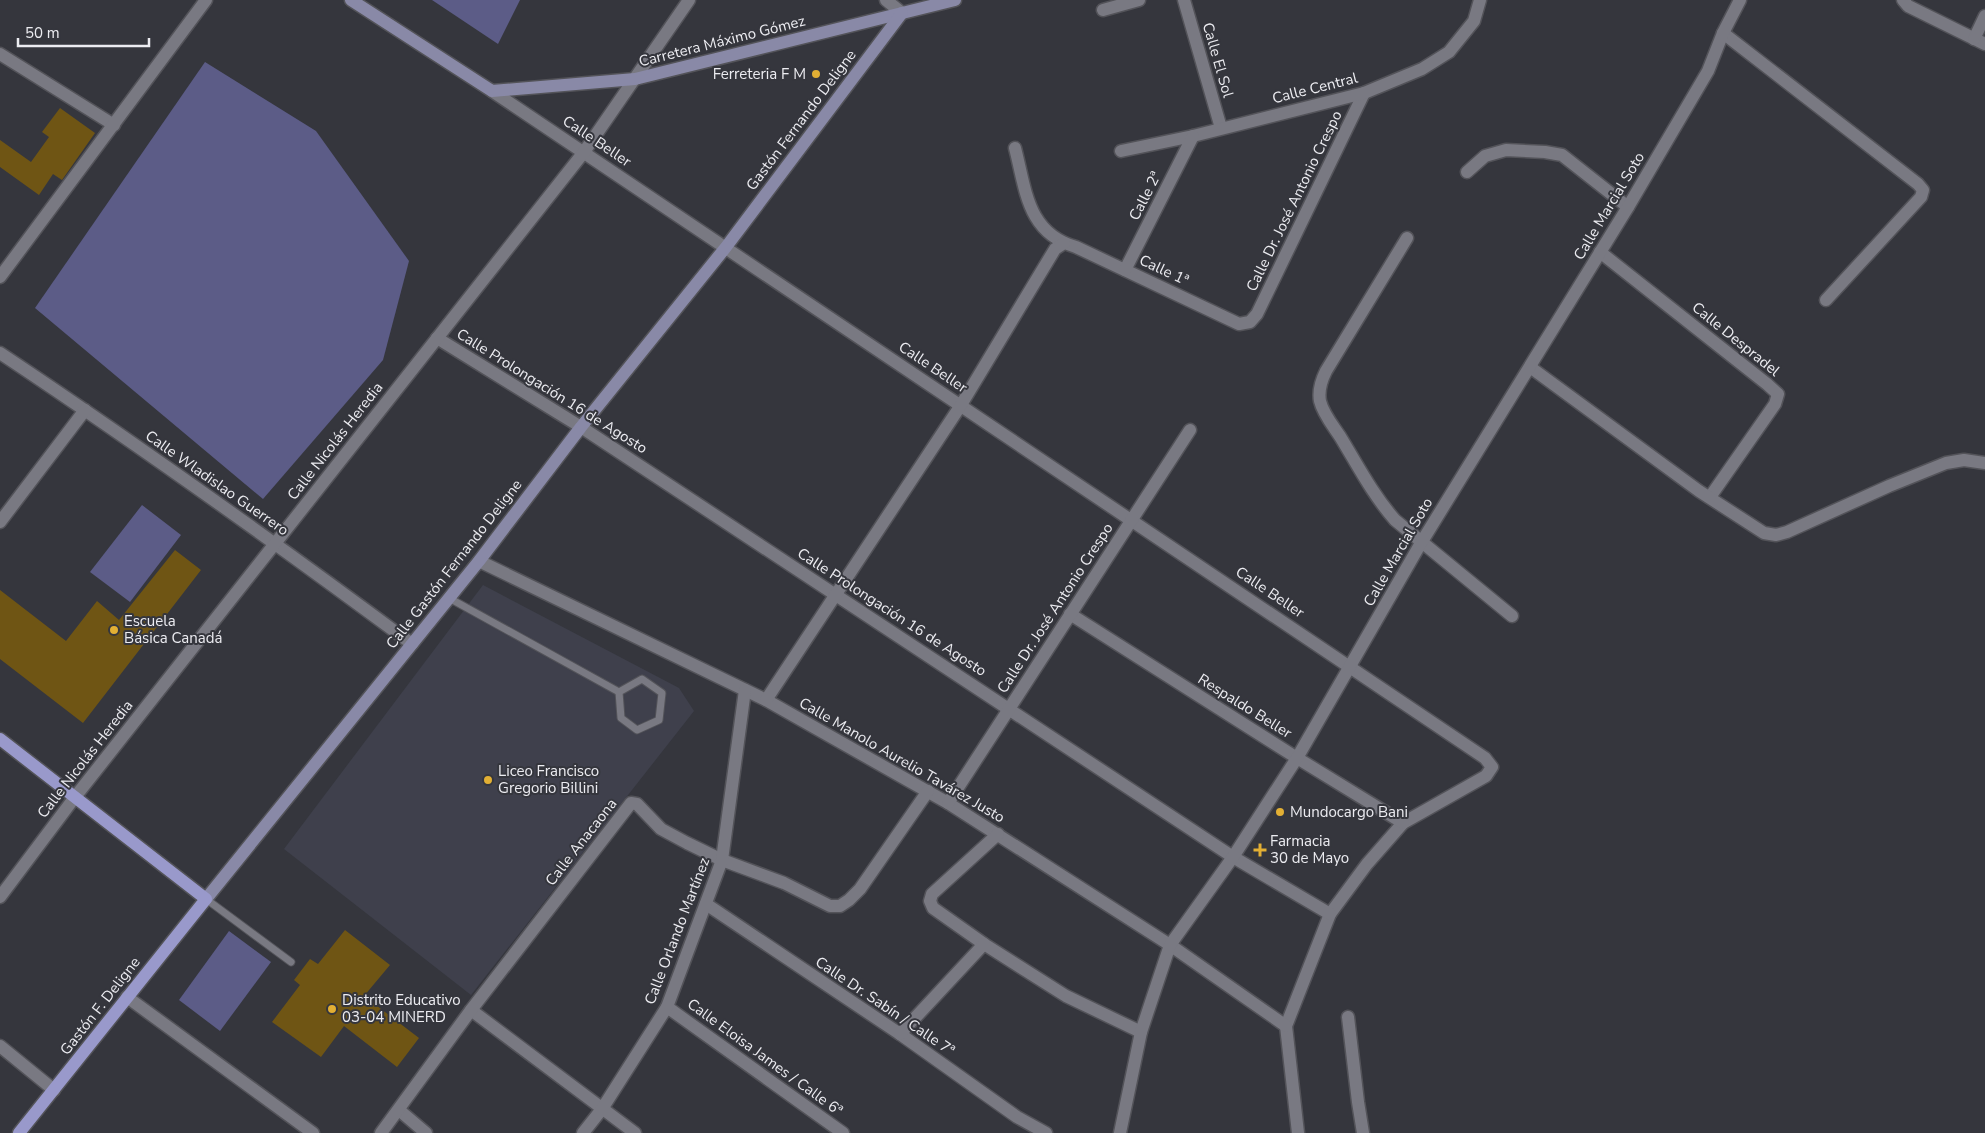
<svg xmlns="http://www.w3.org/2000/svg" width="1985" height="1133" font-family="'Nunito Sans',sans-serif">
<rect width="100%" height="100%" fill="#35363d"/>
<path fill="#3f404c" d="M483,585l196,103 15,23 -223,284 -187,-146z"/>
<g fill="#5c5c87">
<path d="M432,0h88l-22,44z"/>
<path d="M205,62l111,69 93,130 -26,99 -120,139 -228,-191z"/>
<path d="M142,505l39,30 -51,67 -40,-30z"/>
<path d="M229,931l42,31 -51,69 -41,-31z"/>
</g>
<g fill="#6f5514">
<path d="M60,108l35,25 -33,47 -9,-6 -14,21 -39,-28v-27l31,22 18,-25 -7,-5z"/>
<path d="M175,550l26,20 -118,153 -83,-64v-69l66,51 31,-40 22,19z"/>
<path d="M345,930l45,35 -26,31 55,42 -22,29 -53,-41 -23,31 -49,-35 28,-37 -6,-5 16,-21 8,5z"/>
</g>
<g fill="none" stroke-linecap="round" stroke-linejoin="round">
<defs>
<g id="lane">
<path d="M449,598l170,94"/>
<path d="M642,679l20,14 -3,27 -22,10 -16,-12 -2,-26z"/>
<path d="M206,899l85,63"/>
</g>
<g id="street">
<path d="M886,0l16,13"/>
<path d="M1184,0l37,128"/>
<path d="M1903,0l5,6 77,38"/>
<path d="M1103,10l36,-10"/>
<path d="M1723,33l195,151 5,6 -2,7 -95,103"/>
<path d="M1974,39l11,-23"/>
<path d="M0,54l114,71"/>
<path d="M492,91l993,667 7,9 -6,9 -83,47 -36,41 -37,50 -44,112 12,107"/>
<path d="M1015,148c11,42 12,85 61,99l163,77 11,-2 7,-8 107,-221"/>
<path d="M1121,151l72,-15 171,-43 58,-24 27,-17 25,-31 6,-21"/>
<path d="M1467,172l18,-16 21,-6 39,2 17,3 66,52"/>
<path d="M1407,238l-81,133c-5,10 -8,19 -6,30 3,13 14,26 21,37 17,28 32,57 54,82l117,96"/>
<path d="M1600,252l167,132 11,10 -3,10 -65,93"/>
<path d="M1125,270l68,-134"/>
<path d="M0,277l206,-277"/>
<path d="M437,338l144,89 652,430 97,57"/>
<path d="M0,353c140,93 277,191 412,291"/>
<path d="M1530,367l169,124 65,42 12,2 11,-3 102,-46 57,-23 18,-3 21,3"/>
<path d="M0,522l85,-112"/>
<path d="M479,561l287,139 182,103 222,142 116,81"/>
<path d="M1070,614l227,144 106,65"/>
<path d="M766,700l195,-295 94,-156 9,-6"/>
<path d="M948,803l242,-373"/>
<path d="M998,834l-66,60 -2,7 3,7 51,36 82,52 75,36"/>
<path d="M0,897l75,-100 509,-645 105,-152"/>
<path d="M706,904l194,130 117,83 29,16"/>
<path d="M127,997l186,136"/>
<path d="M667,1007l176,126"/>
<path d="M471,1010l164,123"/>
<path d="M1348,1017l10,85 5,31"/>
<path d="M900,1034l84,-90"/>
<path d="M0,1046l54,44"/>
<path d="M399,1110l27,23"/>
<path d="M381,1133l90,-123 160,-207 6,1 24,25 26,14 35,17 62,23 46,23h10l9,-6 11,-11 68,-98"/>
<path d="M583,1133l19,-24 65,-102 55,-147 23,-170"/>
<path d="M1120,1133l21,-101 29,-87 63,-88 64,-99 124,-215 207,-336 80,-136 15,-38 17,-33"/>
</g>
<g id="secondary">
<path d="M351,0l141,91 143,-12 320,-79"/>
<path d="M206,899l273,-338 102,-134 145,-180 176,-234"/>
</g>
<path id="primary" d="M0,739l206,160 -187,234"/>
</defs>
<use href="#lane" stroke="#535359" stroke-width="9"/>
<use href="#street" stroke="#535359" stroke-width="15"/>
<use href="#secondary" stroke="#535359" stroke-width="15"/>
<use href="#primary" stroke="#535359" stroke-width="15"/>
<use href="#lane" stroke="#797982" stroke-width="7"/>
<use href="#street" stroke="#797982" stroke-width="12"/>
<use href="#secondary" stroke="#8989a7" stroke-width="12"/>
<use href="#primary" stroke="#9999cb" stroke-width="12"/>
</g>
<g fill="#e2af34" stroke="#35363d" stroke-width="2">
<circle cx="816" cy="74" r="5"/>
<circle cx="114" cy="630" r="5"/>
<circle cx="488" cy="780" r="5"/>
<circle cx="1280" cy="812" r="5"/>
<path d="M1257.5 842.5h5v5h5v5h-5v5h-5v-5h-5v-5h5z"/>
<circle cx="332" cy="1009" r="5"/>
</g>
<g text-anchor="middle" stroke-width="4" stroke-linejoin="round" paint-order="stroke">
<g font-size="15" fill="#ececf1" stroke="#35363d">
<text transform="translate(722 41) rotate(-14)" y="5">Carretera Máximo Gómez</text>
<text transform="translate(1218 60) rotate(74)" y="5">Calle El Sol</text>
<text transform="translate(1315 88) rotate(-14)" y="5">Calle Central</text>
<text transform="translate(801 120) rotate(-53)" y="5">Gastón Fernando Deligne</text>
<text transform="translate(597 141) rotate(34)" y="5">Calle Beller</text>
<text transform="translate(1145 196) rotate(-63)" y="5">Calle 2ª</text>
<text transform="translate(1294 201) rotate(-64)" y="5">Calle Dr. José Antonio Crespo</text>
<text transform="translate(1609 206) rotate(-59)" y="5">Calle Marcial Soto</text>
<text transform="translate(1164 270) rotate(25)" y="5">Calle 1ª</text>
<text transform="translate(1736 339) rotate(39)" y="5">Calle Despradel</text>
<text transform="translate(933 367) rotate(34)" y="5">Calle Beller</text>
<text transform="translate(552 391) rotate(32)" y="5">Calle Prolongación 16 de Agosto</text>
<text transform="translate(335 441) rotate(-52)" y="5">Calle Nicolás Heredia</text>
<text transform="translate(217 483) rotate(35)" y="5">Calle Wladislao Guerrero</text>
<text transform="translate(1398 552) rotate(-60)" y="5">Calle Marcial Soto</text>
<text transform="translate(454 564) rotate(-52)" y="5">Calle Gastón Fernando Deligne</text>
<text transform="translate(1270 592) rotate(34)" y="5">Calle Beller</text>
<text transform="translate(1055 608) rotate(-57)" y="5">Calle Dr. José Antonio Crespo</text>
<text transform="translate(892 612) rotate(33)" y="5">Calle Prolongación 16 de Agosto</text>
<text transform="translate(1245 706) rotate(32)" y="5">Respaldo Beller</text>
<text transform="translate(85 759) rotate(-52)" y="5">Calle Nicolás Heredia</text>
<text transform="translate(902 760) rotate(30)" y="5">Calle Manolo Aurelio Tavárez Justo</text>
<text transform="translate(581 842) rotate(-52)" y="5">Calle Anacaona</text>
<text transform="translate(677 931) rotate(-69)" y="5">Calle Orlando Martínez</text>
<text transform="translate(100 1006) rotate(-52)" y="5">Gastón F. Deligne</text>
<text transform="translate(885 1006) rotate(34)" y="5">Calle Dr. Sabín / Calle 7ª</text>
<text transform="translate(765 1057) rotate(36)" y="5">Calle Eloisa James / Calle 6ª</text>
</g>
<g font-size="15" fill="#ececf1" stroke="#35363d" text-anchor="start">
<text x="806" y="79" text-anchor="end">Ferreteria F M</text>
<text x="124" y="626">Escuela<tspan x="124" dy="17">Básica Canadá</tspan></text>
<text x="498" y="776">Liceo Francisco<tspan x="498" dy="17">Gregorio Billini</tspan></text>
<text x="1290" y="817">Mundocargo Bani</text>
<text x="1270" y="846">Farmacia<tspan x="1270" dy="17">30 de Mayo</tspan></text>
<text x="342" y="1005">Distrito Educativo<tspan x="342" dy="17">03-04 MINERD</tspan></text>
</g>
</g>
<path d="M18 38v8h131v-8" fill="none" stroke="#ececf1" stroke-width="2.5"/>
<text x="25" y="38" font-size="15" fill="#ececf1" stroke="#35363d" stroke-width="4" paint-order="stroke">50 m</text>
</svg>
